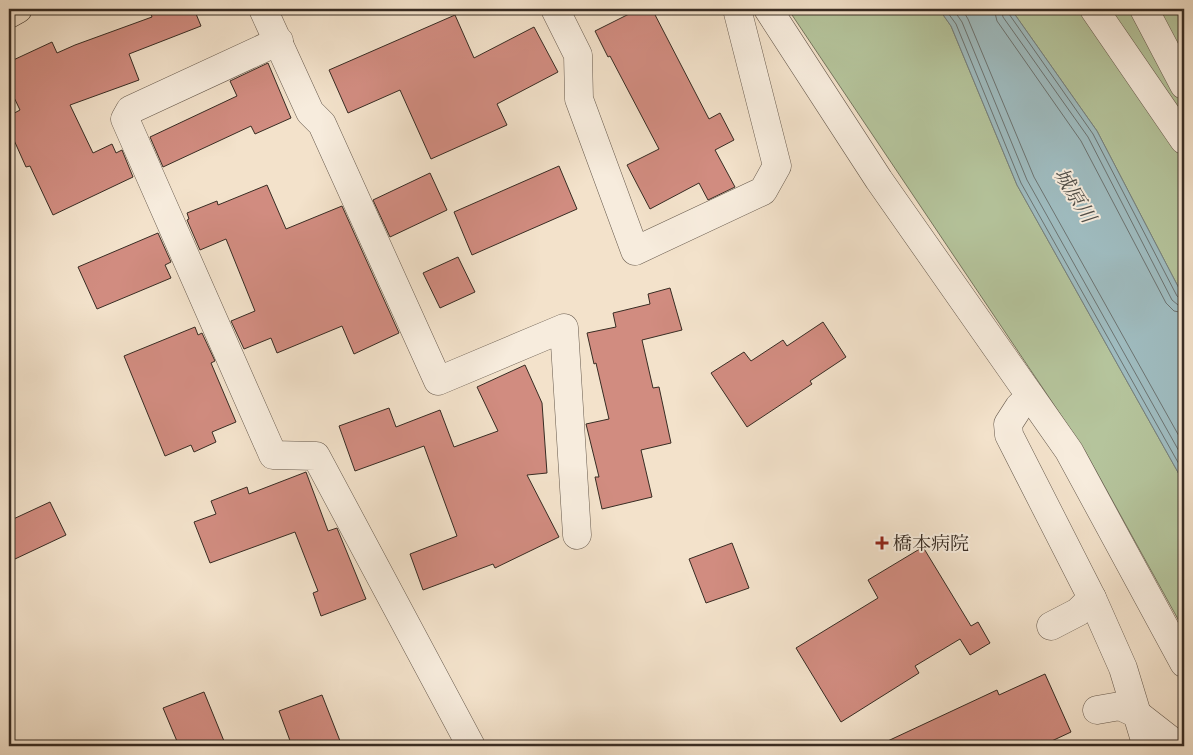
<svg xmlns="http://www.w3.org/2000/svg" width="1193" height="755" font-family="'IM FELL DW Pica','Noto Serif JP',serif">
<rect width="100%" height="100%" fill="#f3e2cb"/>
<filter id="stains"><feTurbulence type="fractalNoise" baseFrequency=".004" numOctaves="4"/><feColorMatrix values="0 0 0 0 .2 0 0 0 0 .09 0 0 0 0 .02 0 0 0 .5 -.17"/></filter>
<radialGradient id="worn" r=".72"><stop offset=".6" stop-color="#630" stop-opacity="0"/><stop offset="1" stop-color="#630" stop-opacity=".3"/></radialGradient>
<g fill="#b5c49c" stroke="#767860">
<path d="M788,9h151l12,17 66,159 167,298v147l-99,-179z"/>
<path d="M1011,9h171l2,4v285l-87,-167z"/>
</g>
<path fill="#9fbcc0" stroke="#768281" d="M939,9h72l86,122 87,167v185l-167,-298 -66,-159z"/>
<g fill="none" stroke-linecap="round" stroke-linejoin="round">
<g stroke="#6c7472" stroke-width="1">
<path d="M945,9l11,15 65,159 163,290"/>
<path d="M953,9l9,13 65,158 157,280"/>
<path d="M962,9l6,10 66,158 150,268"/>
<path d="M994,9l3,12 84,120 85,162 8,8 10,2"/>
<path d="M1001,9l2,8 85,120 84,163 6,5 6,1"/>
<path d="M1008,9l1,5 84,120 84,162 3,3h4"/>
</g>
</g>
<g fill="#d18c80" stroke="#382c23">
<path d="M149,9h45l7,17 -72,28 10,26 -69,25 23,48 19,-9 4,9 6,-3 11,27 -80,38 -23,-49 -4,1 -17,-38v-13l11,-6 -11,-23v-25l43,-20 5,11 18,-8 77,-28z"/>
<path d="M639,9h13l57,110 11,-6 14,27 -19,10 20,37 -27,13 -9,-17 -49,26 -23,-44 32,-16 -49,-93 -2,1 -13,-26z"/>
<path d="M455,15l19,43 60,-31 24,45 -61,32 10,21 -76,34 -31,-69 -52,23 -19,-43z"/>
<path d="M268,63l23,55 -36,16 -4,-8 -88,41 -13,-30 87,-41 -7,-15z"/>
<path d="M559,166l18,43 -105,46 -18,-43z"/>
<path d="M430,173l17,37 -57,27 -17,-37z"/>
<path d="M267,185l19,44 56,-23 57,127 -45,21 -12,-28 -65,27 -6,-15 -27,11 -13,-28 24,-10 -29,-72 -26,11 -13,-30 2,-1 -2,-6 30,-12 1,4z"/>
<path d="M158,233l13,29 -6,3 6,13 -74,31 -19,-42z"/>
<path d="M458,257l17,35 -35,16 -17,-35z"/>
<path d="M670,288l12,42 -40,10 11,48 6,-1 12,56 -30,7 11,47 -50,12 -7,-32h4l-13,-53 23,-5 -13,-56 -2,1 -7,-31 29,-6 -3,-14 37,-9 -2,-10z"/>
<path d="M823,322l23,35 -36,24 2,3 -65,43 -36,-54 33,-21 7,9 32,-21 4,6z"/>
<path d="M195,327l3,8 4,-2 13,28 -4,2 25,59 -24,10 4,10 -22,10 -3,-7 -26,11 -41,-100z"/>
<path d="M525,365l17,38 5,70 -20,2 32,62 -64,31 -2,-4 -70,26 -13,-36 47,-18 -33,-90 -69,25 -16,-45 50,-18 7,19 44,-17 14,37 44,-16 -21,-44z"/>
<path d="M306,472l22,59 9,-3 29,71 -45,17 -8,-23 5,-2 -23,-59 -85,31 -16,-41 22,-8 -5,-13 36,-14 2,7z"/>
<path d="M50,502l16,33 -51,24 -6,-15v-23z"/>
<path d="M732,543l17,45 -43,15 -17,-44z"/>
<path d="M923,547l48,79 7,-4 12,21 -20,12 -10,-16 -45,27 4,7 -78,49 -45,-74 82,-50 -10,-18z"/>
<path d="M1045,674l26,58 -30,14h-164l120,-56 2,5z"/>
<path d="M204,692l22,54h-47l-16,-38z"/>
<path d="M322,695l20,51h-50l-13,-35z"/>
</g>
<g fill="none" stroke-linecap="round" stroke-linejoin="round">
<defs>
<g id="minor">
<path d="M263,9l47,103 12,12 116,257 126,-53 13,207"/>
<path d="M555,9l23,46 1,44 56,152 128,-60 14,-25 -40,-157"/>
<path d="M768,9l111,171 190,271 115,212"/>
<path d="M1094,9l90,131"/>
<path d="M1144,9l40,76"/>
<path d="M279,41l-149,69 -5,9 148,336 43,1 155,290"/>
<path d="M1030,396l-11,11 -11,17 1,11 83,163 -14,14 -27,14"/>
<path d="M1092,598l31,70 21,69 5,9"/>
<path d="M1097,710l23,-4 17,8 41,32"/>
</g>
<path id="major" d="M9,14l9,-5"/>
</defs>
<use href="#minor" stroke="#675a4d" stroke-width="29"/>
<use href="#major" stroke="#382c23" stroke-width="29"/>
<use href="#minor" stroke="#f7ecdd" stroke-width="28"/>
<use href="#major" stroke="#f3e2cb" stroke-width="28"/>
</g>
<path fill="#8f2418" stroke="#f7ecdd" stroke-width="2" d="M879.5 535.5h5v5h5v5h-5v5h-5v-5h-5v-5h5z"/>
<g text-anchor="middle" stroke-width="4" stroke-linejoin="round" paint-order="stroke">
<g font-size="19" fill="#382c23" stroke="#f7ecdd" text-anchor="start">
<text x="893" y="550">橋本病院</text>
</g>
<g font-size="20" font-style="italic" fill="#52504a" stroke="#f7ecdd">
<text transform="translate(1075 195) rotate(58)" y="7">城原川</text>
</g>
</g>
<rect width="1193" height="755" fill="none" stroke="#f3e2cb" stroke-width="30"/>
<rect x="10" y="10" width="1173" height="735" fill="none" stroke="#382c23" stroke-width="2.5"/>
<rect x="15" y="15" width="1163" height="725" fill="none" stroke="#382c23"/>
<rect width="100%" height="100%" filter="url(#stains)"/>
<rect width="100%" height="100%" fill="url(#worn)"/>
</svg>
